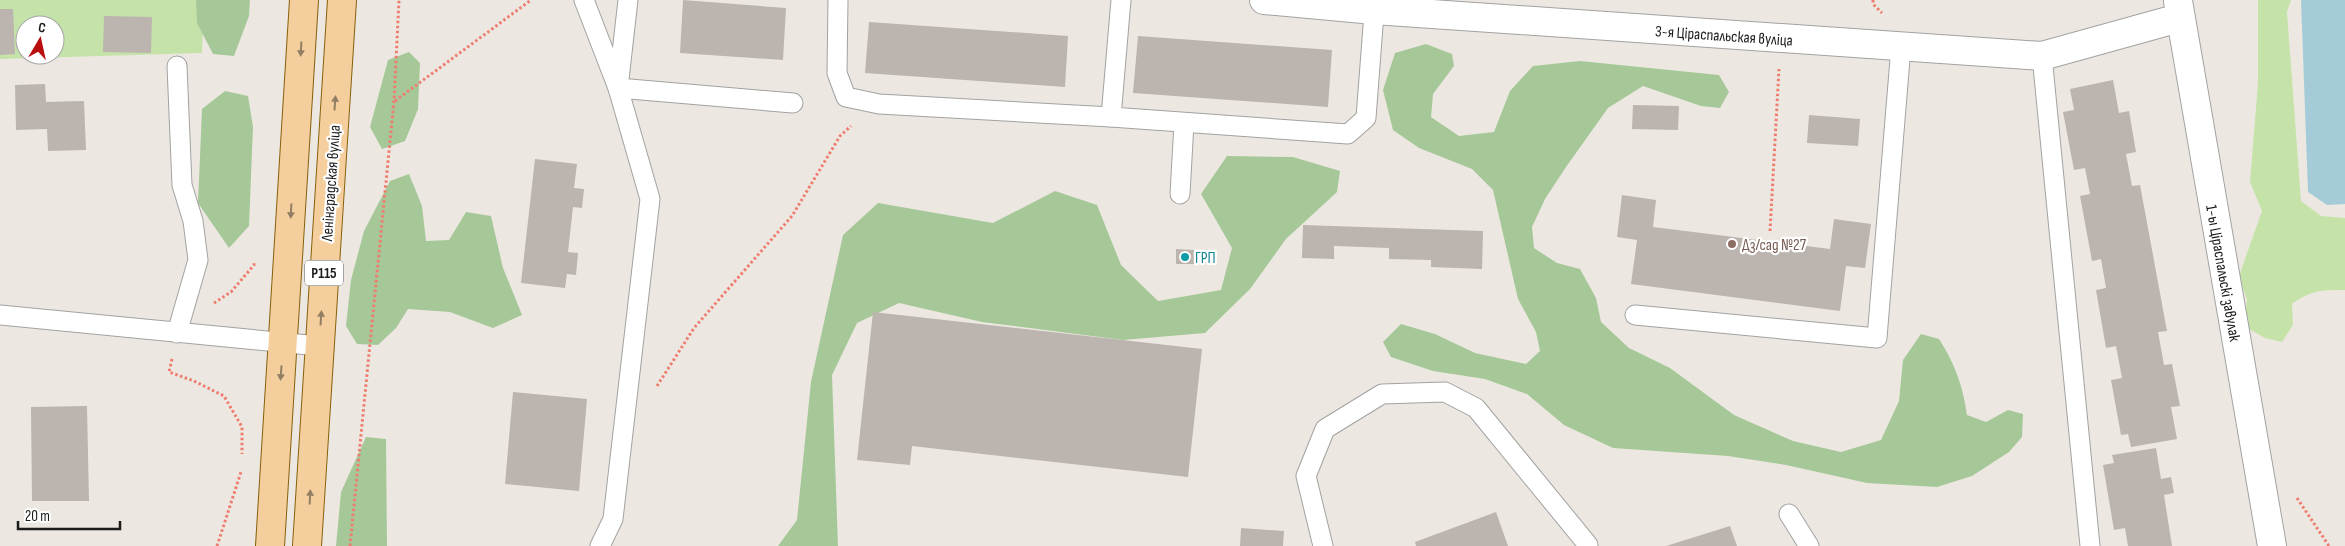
<svg xmlns="http://www.w3.org/2000/svg" width="2345" height="546" font-family="'Sofia Sans Condensed',sans-serif">
<rect width="100%" height="100%" fill="#ece8e1"/>
<g fill="#c5e3a9" fill-rule="evenodd">
<path d="M0,0h204l-2,53 -202,6zM25,25h30v30h-30z"/>
<path d="M2258,0h33l-4,12 14,189 20,15 24,2v72c-23,0 -34,0 -53,14l1,21 -11,17 -17,-4 -21,-12 3,-26 -8,-24 23,-65 -12,-29 8,-99z"/>
</g>
<g fill="#a6c898">
<path d="M196,0h54l-1,16 -15,40 -21,-2 -16,-31z"/>
<path d="M1426,44l26,10 2,12 -21,28 -2,23 28,19 35,-4 16,-41 23,-25 47,-5 139,14 10,17 -9,16 -19,-2 -58,-20 -35,22 -42,59 -21,32 -13,28 2,21 23,15 23,6 16,29 5,24 28,26 41,20 64,47 59,26 48,11 40,-12 18,-39 4,-41 18,-26 18,5c16,25 24,47 28,76l19,7 22,-12 15,4 -1,23 -13,15 -37,24 -35,11 -70,-4 -81,-18 -58,-9 -115,-8 -49,-23 -37,-31 -42,-15 -52,-8 -42,-14 -8,-15 18,-18 34,10 40,19 51,11 14,-13 -4,-19 -18,-33 -25,-109 -21,-21 -53,-21 -26,-18 -10,-40 12,-37z"/>
<path d="M409,52l11,11 -2,46 -13,32 -23,8 -12,-22 18,-67z"/>
<path d="M225,91l23,5 5,31 -4,99 -20,22 -31,-45 4,-94z"/>
<path d="M1227,156l66,1 47,14 -3,21 -51,47 -36,50 -45,44 -82,7 -141,-18 -83,-19 -42,20 -25,52 6,171h-60l19,-26 14,-138 32,-147 35,-32 115,20 62,-32 42,14 24,60 37,36 63,-11 11,-42 -31,-54z"/>
<path d="M409,174l13,32 4,35 23,-1 17,-28 25,4 12,52 19,47 -29,13 -43,-16 -42,-3 -12,19 -18,17 -21,-1 -11,-18 5,-46 13,-49 26,-50z"/>
<path d="M366,437l20,2 1,107h-51l5,-54z"/>
</g>
<path fill="#a4cbd7" d="M2301,0h44v204l-18,1 -19,-13z"/>
<g fill="#bcb4ae">
<path d="M683,0l103,8 -3,52 -103,-7z"/>
<path d="M0,9h13l2,45 -15,1z"/>
<path d="M104,16l48,1 -1,36 -48,-1z"/>
<path d="M869,22l199,14 -3,51 -200,-14z"/>
<path d="M1138,36l194,14 -4,57 -195,-14z"/>
<path d="M2113,80l6,33 10,-2 7,41 -10,2 6,32 8,-1 27,146 -9,1 6,33 8,-1 8,42 -9,1 6,32 -46,8 -3,-13 -7,1 -10,-55 11,-2 -6,-32 -10,2 -10,-58 10,-2 -5,-29 -9,2 -12,-65 10,-2 -5,-26 -11,2 -11,-58 11,-2 -4,-21z"/>
<path d="M45,84l1,18 38,-1 2,49 -38,1 -1,-22 -31,1 -1,-45z"/>
<path d="M1633,105l46,1 -1,24 -46,-1z"/>
<path d="M1809,115l51,4 -2,27 -51,-3z"/>
<path d="M535,159l42,5 -3,24 10,1 -2,19 -9,-1 -5,45 10,1 -2,22 -9,-1 -2,14 -44,-5z"/>
<path d="M1622,195l34,5 -3,27 177,22 4,-30 37,5 -6,44 -19,-2 -6,45 -209,-27 6,-44 -20,-3z"/>
<path d="M1303,225l180,6 -1,38 -51,-2v-7l-42,-1v-11l-55,-2v13l-32,-1z"/>
<path d="M1176,249l18,1v14h-18z"/>
<path d="M873,312l329,37 -14,128 -276,-31 -2,19 -53,-5z"/>
<path d="M513,392l74,7 -8,92 -74,-7z"/>
<path d="M87,406l2,95h-57l-1,-94z"/>
<path d="M2156,448l5,31 10,-2 3,16 -10,2 8,51h-44l-3,-18 -11,2 -11,-65 11,-2 -2,-8z"/>
<path d="M1496,512l12,34h-92l-1,-4z"/>
<path d="M1730,526l7,20h-71z"/>
<path d="M1241,528l43,3 -1,15h-43z"/>
</g>
<g fill="none" stroke-linecap="round" stroke-linejoin="round">
<defs>
<g id="lane">
<path d="M584,0l34,88 175,15"/>
<path d="M838,0l-1,73 9,24 33,7 232,13"/>
<path d="M1121,0l-10,117 237,17 18,-16 9,-118"/>
<path d="M2042,56l48,490"/>
<path d="M1180,194l4,-71"/>
<path d="M0,315l319,31"/>
<path d="M1635,315l242,23 24,-291"/>
<path d="M177,333l21,-73 -5,-39 -11,-36 -5,-119"/>
<path d="M1789,514l20,32"/>
<path d="M600,546l13,-27 37,-320 -32,-111 10,-88"/>
<path d="M1323,546l-17,-70 19,-47 57,-35 63,-2 31,16 112,137"/>
</g>
<g id="street">
<path d="M1264,0l110,10 668,46 137,-38"/>
<path d="M2178,1l94,545"/>
</g>
<g id="primary">
<path d="M270,546l34,-546"/>
<path d="M307,546l35,-546"/>
</g>
</defs>
<use href="#lane" stroke="#a2a2a2" stroke-width="21"/>
<use href="#street" stroke="#a2a2a2" stroke-width="30"/>
<use href="#primary" stroke="#875f0a" stroke-width="30"/>
<g stroke="#ef7d6f" stroke-width="3" stroke-dasharray="2.5 2.5" stroke-linecap="butt">
<path d="M1873,0v4l9,9"/>
<path d="M395,101l136,-101"/>
<path d="M1770,231l9,-162"/>
<path d="M214,303l17,-11 23,-27v-3"/>
<path d="M172,359l-3,13 25,9 30,15 18,31v27"/>
<path d="M657,386l37,-58 98,-112 48,-80 11,-10"/>
<path d="M2297,498l32,48"/>
<path d="M217,546l24,-74"/>
<path d="M350,546l44,-445 5,-101"/>
</g>
<use href="#lane" stroke="#fff" stroke-width="19"/>
<use href="#street" stroke="#fff" stroke-width="28"/>
<use href="#primary" stroke="#f4cf9d" stroke-width="28"/>
</g>
<defs><path id="oneway-solid" d="M-6-.8H1V-3.2L6.5 0L1 3.2V.8H-6Z" transform="scale(1.25)"/></defs>
<g fill="#927e62">
<use href="#oneway-solid" transform="translate(301 49) rotate(93)"/>
<use href="#oneway-solid" transform="translate(335 103) rotate(-86)"/>
<use href="#oneway-solid" transform="translate(291 211) rotate(93)"/>
<use href="#oneway-solid" transform="translate(321 318) rotate(-86)"/>
<use href="#oneway-solid" transform="translate(281 373) rotate(94)"/>
<use href="#oneway-solid" transform="translate(310 497) rotate(-87)"/>
</g>
<circle fill="#8d6e63" stroke="#fff" stroke-width="2" cx="1732" cy="244" r="5"/>
<circle fill="#0f9aa8" stroke="#fff" stroke-width="2" cx="1185" cy="257" r="5"/>
<g text-anchor="middle" stroke-width="4.5" stroke-linejoin="round" paint-order="stroke">
<rect fill="#fff" stroke="#5f5f5f" stroke-width="1" x="305" y="260.5" width="38" height="25" rx="4"/>
<g font-size="15" font-weight="bold" fill="#1b1b1b">
<text x="324" y="278">Р115</text>
</g>
<g font-size="16" fill="#1b1b1b" stroke="#fff">
<text transform="translate(1724 35) rotate(4)" y="6">3-я Ціраспальская вуліца</text>
<text transform="translate(330 183) rotate(-86)" y="6">Ленінградская вуліца</text>
<text transform="translate(2224 273) rotate(80)" y="6">1-ы Ціраспальскі завулак</text>
</g>
<g font-size="16" fill="#785e54" stroke="#fff" text-anchor="start">
<text x="1742" y="250">Дз/сад №27</text>
</g>
<g font-size="16" fill="#0d838f" stroke="#fff" text-anchor="start">
<text x="1195" y="263">ГРП</text>
</g>
</g>
<g transform="translate(40 40) rotate(9)"><circle r="24" fill="#ffffff" stroke="#a4a4a4"/>
<path d="M0-4L9 19L0 12L-9 19Z" fill="#b80f0e"/>
<text y="-8" font-size="14" font-weight="bold" text-anchor="middle" fill="#1b1b1b">С</text>
</g>
<path d="M18 521v8h102v-8" fill="none" stroke="#1b1b1b" stroke-width="2.5"/>
<text x="25" y="521" font-size="15" fill="#1b1b1b" stroke="#ffffff" stroke-width="4" paint-order="stroke">20 m</text>
</svg>
